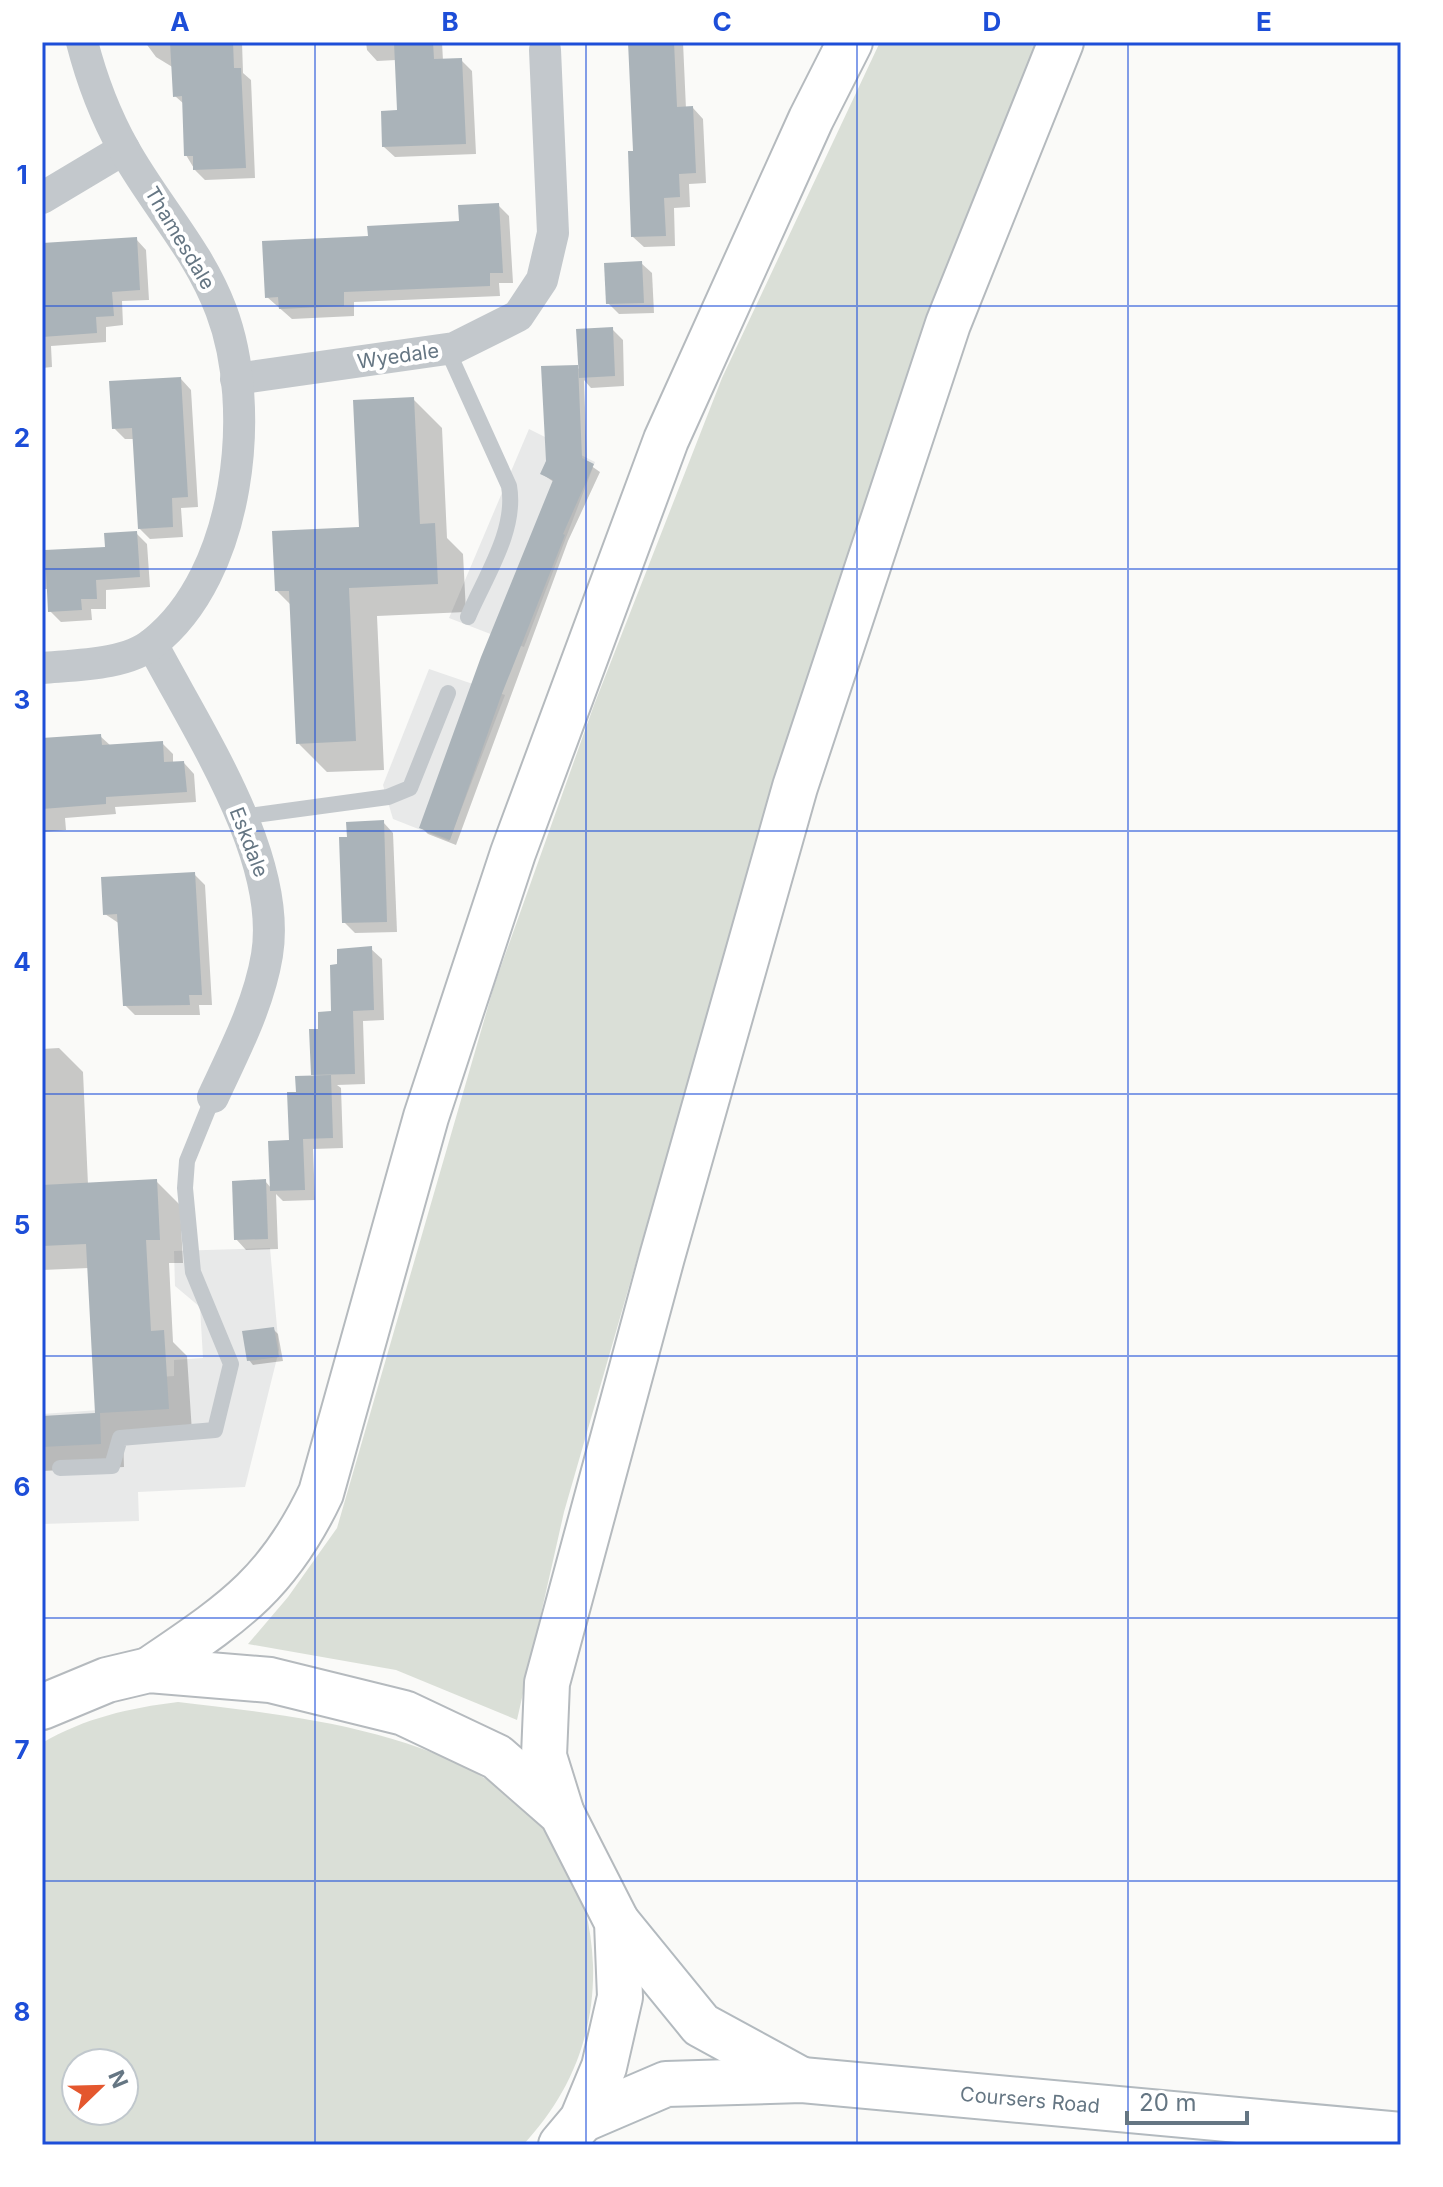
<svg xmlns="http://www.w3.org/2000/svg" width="1443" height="2187" font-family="Inter,sans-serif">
<rect width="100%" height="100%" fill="#fafaf8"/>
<g fill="#e8e9e9">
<path d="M529,429l66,33 -71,185 -75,-29z"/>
<path d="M429,669l76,26 -56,146 -56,-22 -10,-34z"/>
<path d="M270,1248l9,102 -34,137 -107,5 1,29 -97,3v-110l57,-4 -2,-29 77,-5v-16l29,-2 -3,-51 -25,-21 -1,-35z"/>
</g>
<g fill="#dadfd7" fill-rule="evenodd">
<path d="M880,42h159l-270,759 -205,711 -47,208 -121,-50 -148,-26 40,-47 49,-69 157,-542 100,-281 128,-327z"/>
<path d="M178,1702c168,20 407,42 415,263 2,69 -23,130 -70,180h-477l-4,-3v-399c43,-25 87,-35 136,-41zM76,2063h48v48h-48z"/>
</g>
<g fill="#0003">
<path d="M145,42h97l1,31 8,7 4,98 -50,2 -10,-10 -9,-15 -2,-51 -9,-8 -1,-28 -18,-11z"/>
<path d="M366,42h76l1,19 18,-1 11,11 4,83 -81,3 -11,-10 15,-35 -3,-52 -19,1 -10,-11z"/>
<path d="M630,42h53l3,67 7,-1 10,11 3,64 -17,1 1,23 -16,1 1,38 -31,1 -11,-10 2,-84z"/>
<path d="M498,205l11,11 4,67h-14l1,13 -146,6v14l-62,3 -25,-22 103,-59 91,-15z"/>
<path d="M136,239l10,11 3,50 -27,1 1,24 -17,2v15l-55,4 1,21 -10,1v-103z"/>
<path d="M641,263l11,10 2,40 -35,1 -11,-11z"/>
<path d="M612,329l11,11 1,46 -33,2 -7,-8 3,83 13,9 -32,69 -112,304 -28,-11 -6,-6 132,-346 -12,-8 35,-107 3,3z"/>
<path d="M181,379l10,11 7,117 -17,1 2,29 -33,2 -11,-11 -5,-89h-9l-11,-11z"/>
<path d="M413,399l29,29 5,110 16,16 3,58 -89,4 7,154 -57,2 -29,-29 -7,-138 -14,-14 84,-62z"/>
<path d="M42,523l3,29 62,-3 29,-16 11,11 3,43 -44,3v19h-15l1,11 -31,2 -11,-11 -1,-22h-7z"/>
<path d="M100,736l11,10 51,-3 11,11v10l11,-1 10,11 2,28 -81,5 1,7 -51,4 1,12 -24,2v-93z"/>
<path d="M383,822l10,11 4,99 -42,1 -11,-11 5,-83z"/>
<path d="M194,874l11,11 7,120h-13l1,10h-65l-10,-10 -5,-81 -15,-10z"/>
<path d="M371,949l11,10 2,61 -21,1 2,63 -28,1 4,3 2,60 -30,1 2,51 -32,1 -7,-7 2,55 -32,1 -10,-11 29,-58 7,8 19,-47 7,-48 18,-16 -3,-3 7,-45z"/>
<path d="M59,1048l24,24 5,113 68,-4 24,24 3,58h-14l4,79 14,14 5,76 -69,4 1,31 -82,4v-53l55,-3 -8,-147 -47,2v-221z"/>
<path d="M273,1329l5,5 5,27 -30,4 -4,-5z"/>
</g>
<g fill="#aab3b9">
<path d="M170,42h63l1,26h7l5,100 -53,2v-14h-9l-2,-60 -9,1z"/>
<path d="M394,42h39l1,17 28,-1 4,86 -84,3 -1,-36 16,-1z"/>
<path d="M628,42h46l3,65 16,-1 3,67 -17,1 1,23 -16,1 2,38 -35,1 -3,-86h5z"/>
<path d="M499,203l4,70h-13v13l-146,6v14l-65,3 -1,-12 -13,1 -3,-57 106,-5 -1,-10 92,-5 -1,-16z"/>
<path d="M137,237l3,53 -28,2 2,24 -18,1 1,16 -55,4v-94z"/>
<path d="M642,261l2,42 -38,1 -2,-41z"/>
<path d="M613,327l2,49 -36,2 -3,-49z"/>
<path d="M578,365l4,93 12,6 -31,70 2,1 -64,161 -51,144 -31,-12 62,-171 72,-177 -13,-6 6,-13 -5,-95z"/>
<path d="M181,377l7,120 -16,1 1,29 -35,2 -6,-101 -20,1 -3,-48z"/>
<path d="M414,397l6,127 15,-1 3,61 -89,4 7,153 -60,3 -7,-153h-14l-3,-60 87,-4 -6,-127z"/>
<path d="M137,531l3,46 -44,3 1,19h-16l1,11 -34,2 -3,-62 60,-3 -1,-14z"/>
<path d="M101,734l1,11 61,-4 1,21 20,-1 3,31 -81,5v7l-64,5v-71z"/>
<path d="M384,820l3,102 -45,1 -3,-86h8l-1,-15z"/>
<path d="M195,872l7,123h-13l1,10 -67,1 -6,-92 -14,1 -2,-38z"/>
<path d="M372,946l2,64 -21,1 2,63 -44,1 -2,-46h9v-17l13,-1 -1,-46 7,-1v-15z"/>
<path d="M331,1075l2,63 -30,1 2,51 -35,1 -2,-50 21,-1 -2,-48h9l-1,-16z"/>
<path d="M157,1179l3,61h-14l5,91 13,-1 5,79 -69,4 1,31 -59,3v-31l53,-3 -9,-169 -44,2v-61z"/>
<path d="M266,1179l2,60 -34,1 -2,-59z"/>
<path d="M274,1327l5,30 -32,4 -5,-30z"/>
</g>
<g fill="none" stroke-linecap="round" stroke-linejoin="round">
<defs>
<g id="secondary">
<path d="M617,1922l84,103 99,54"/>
<path d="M582,2120l84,-36 136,-4 599,55"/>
</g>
<g id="primary">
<path d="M149,1670c82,-56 128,-84 172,-177l105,-376 87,-264 153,-413 145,-321 39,-77"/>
<path d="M42,1707l65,-27 42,-10 121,10 134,33 93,44 65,57 55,108 3,75 -16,70 -22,53 -21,25"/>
<path d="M562,1814l-18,-58 3,-73 115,-426 133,-470 153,-463 113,-282"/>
</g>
</defs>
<use href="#secondary" stroke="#b3babf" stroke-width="48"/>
<use href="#primary" stroke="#b5babe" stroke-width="48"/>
<g stroke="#c3c8cc" stroke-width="16">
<path d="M447,349l62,137c8,44 -24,91 -41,131"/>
<path d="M241,817l147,-20 22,-9 38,-95"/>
<path d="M60,1468l52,-2 8,-28 95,-8 16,-66 -38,-92 -8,-84 2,-27 26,-64"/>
</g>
<g stroke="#c3c8cc" stroke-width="32">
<path d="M42,198l82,-49"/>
<path d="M236,379l218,-31 64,-32 24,-36 11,-47 -8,-183"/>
<path d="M152,644c45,86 131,213 115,311 -8,49 -33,97 -54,142"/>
<path d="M42,668c33,-3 85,-3 111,-25 87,-68 105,-236 68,-333 -23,-61 -66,-105 -97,-161 -18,-32 -33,-72 -42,-107"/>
</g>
<use href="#secondary" stroke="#fff" stroke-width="44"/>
<use href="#primary" stroke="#fff" stroke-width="44"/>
</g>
<path fill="none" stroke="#1d4ed8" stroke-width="2" stroke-opacity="0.55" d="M315,42v2103M586,42v2103M857,42v2103M1128,42v2103M42,306h1359M42,569h1359M42,831h1359M42,1094h1359M42,1356h1359M42,1618h1359M42,1881h1359"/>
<g text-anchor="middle" stroke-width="8" stroke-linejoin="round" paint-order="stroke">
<g font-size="20" fill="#657683" stroke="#fff">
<text transform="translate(180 238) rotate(59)" y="7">Thamesdale</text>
<text transform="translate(398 356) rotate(-8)" y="7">Wyedale</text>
<text transform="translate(249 842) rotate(69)" y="7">Eskdale</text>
<text transform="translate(1030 2100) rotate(5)" y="7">Coursers Road</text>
</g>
</g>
<rect width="1443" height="2187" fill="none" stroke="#ffffff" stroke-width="88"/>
<g transform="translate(100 2087) rotate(67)"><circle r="38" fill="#ffffff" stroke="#c1c8cd" stroke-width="2"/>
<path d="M0-6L14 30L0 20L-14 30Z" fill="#e4572e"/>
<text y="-12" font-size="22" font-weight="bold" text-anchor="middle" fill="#657683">N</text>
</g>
<path d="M1127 2111v12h120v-12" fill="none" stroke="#657683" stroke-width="4"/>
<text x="1139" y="2111" font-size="24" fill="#657683" stroke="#ffffff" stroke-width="6" paint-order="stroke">20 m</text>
<rect x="44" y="44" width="1355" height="2099" fill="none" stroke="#1d4ed8" stroke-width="3"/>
<g font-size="26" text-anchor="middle" font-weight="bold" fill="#1d4ed8">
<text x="180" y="31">A</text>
<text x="450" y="31">B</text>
<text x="722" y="31">C</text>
<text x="992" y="31">D</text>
<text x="1264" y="31">E</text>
<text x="22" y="184">1</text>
<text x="22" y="447">2</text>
<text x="22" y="709">3</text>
<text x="22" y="971">4</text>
<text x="22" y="1234">5</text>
<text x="22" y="1496">6</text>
<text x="22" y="1759">7</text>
<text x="22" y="2021">8</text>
</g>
</svg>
